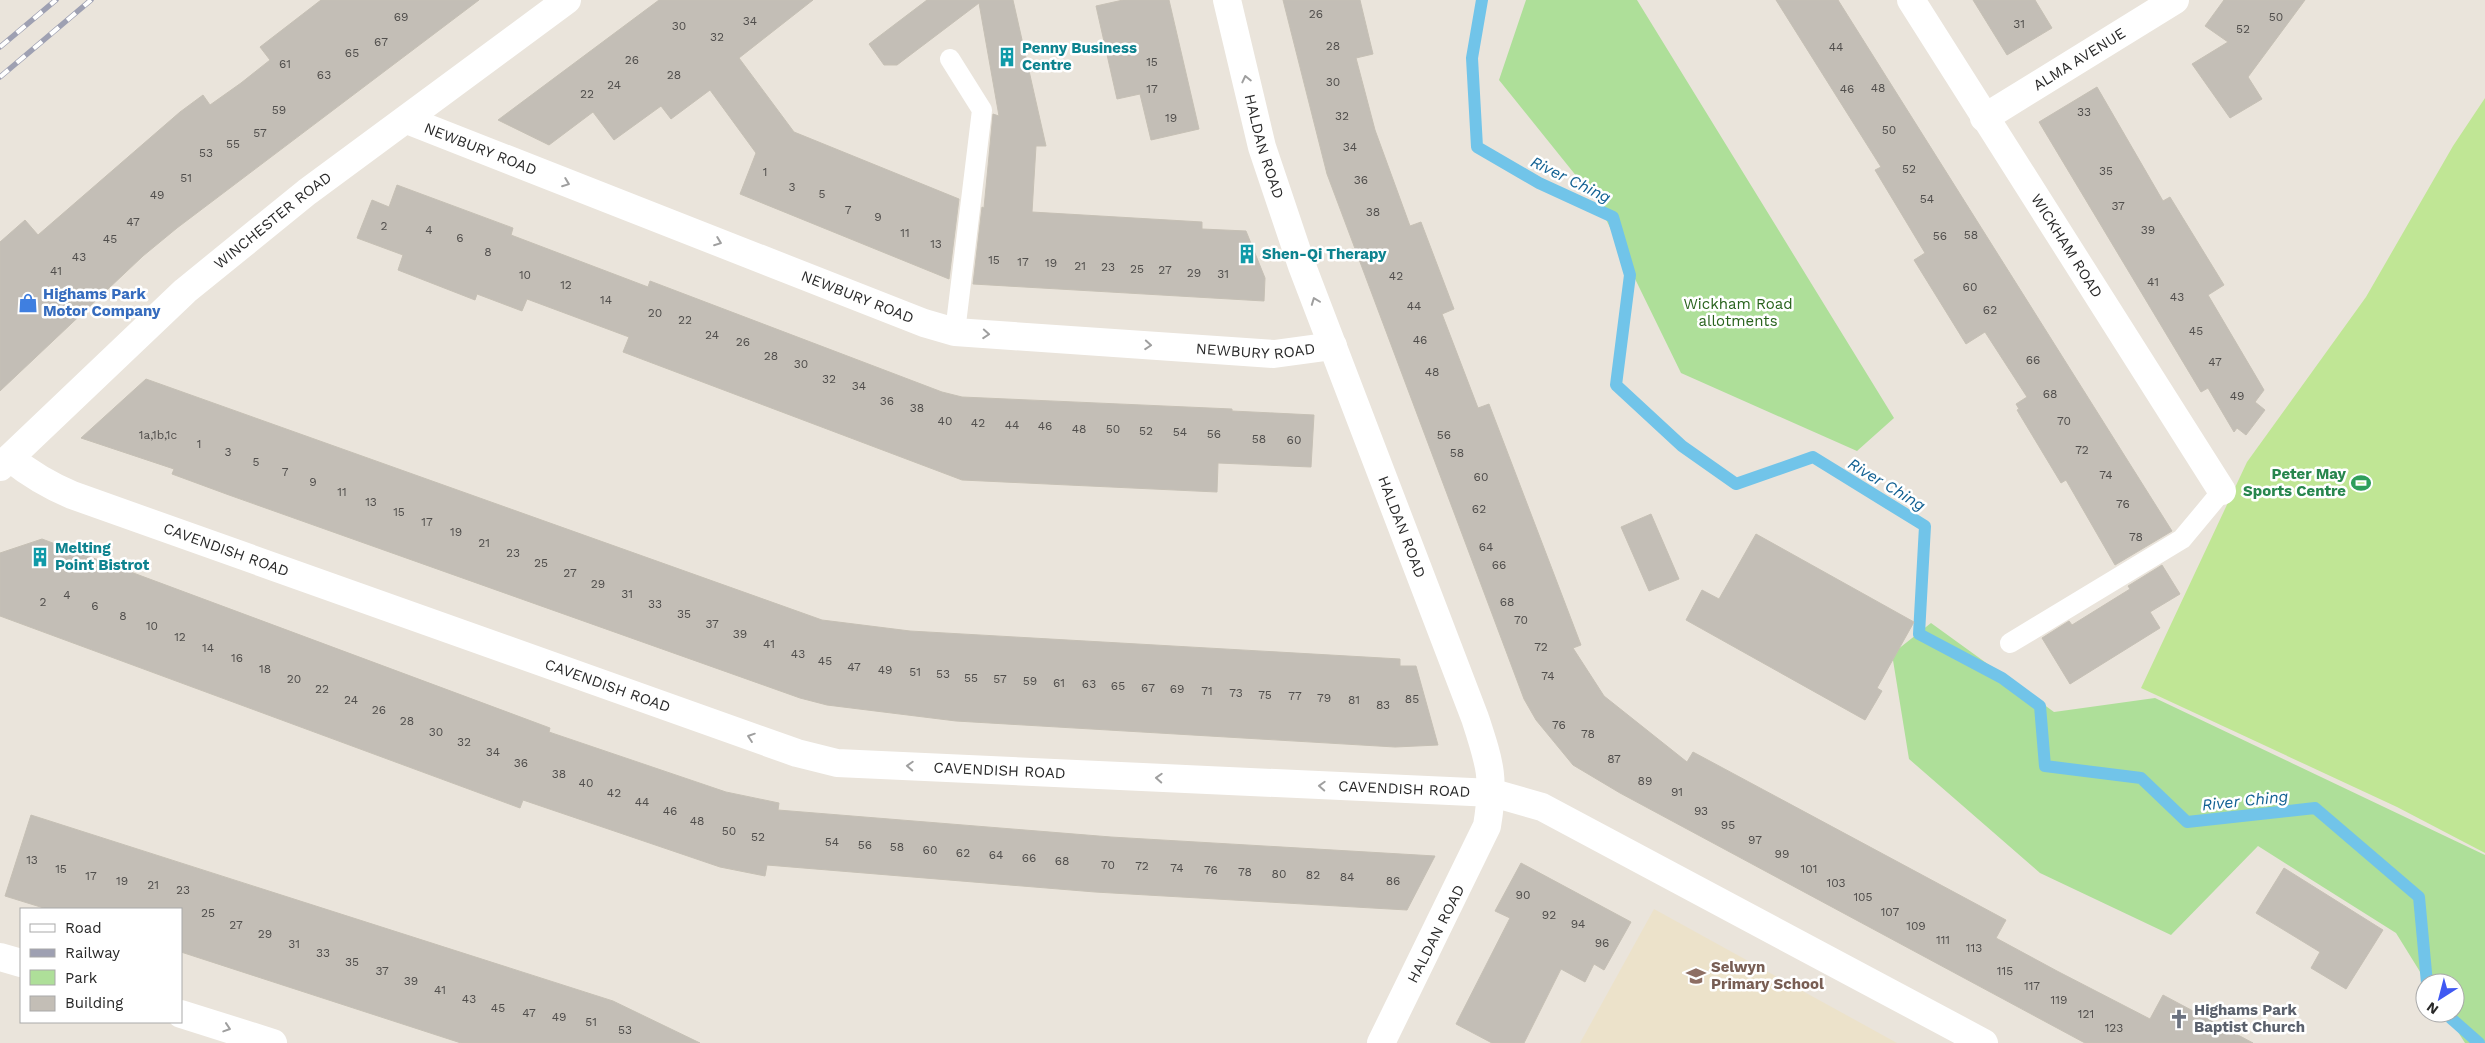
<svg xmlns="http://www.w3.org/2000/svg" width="2485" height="1043" font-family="'Work Sans',sans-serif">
<rect width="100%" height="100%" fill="#eae4db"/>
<path fill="#ece2ca" d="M1654,909l243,134h-317z"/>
<g fill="#aedf99">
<path d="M1526,0h111l257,418 -37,33 -176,-78 -83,-170 -99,-123z"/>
<path d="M1931,623l123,89 101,-14 330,157v188h-20l-19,-30h9v-30h-28l-31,-50 -138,-87 -87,89 -131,-62 -131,-114 -17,-105z"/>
</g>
<path fill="#c0e695" d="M2485,98v755l-88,-46 -256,-119 106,-226 119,-165 87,-151z"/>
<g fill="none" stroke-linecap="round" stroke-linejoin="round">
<g stroke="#71c4e9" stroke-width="12">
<path d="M1482,0l-10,58 5,89 62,36 74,34 17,58 -14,110 66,61 54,38 77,-27 112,69 -6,108 83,44 38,28 5,60 96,12 46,44 128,-14 104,89 8,86"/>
<path d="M2445,1013l34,30"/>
</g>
</g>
<g fill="#c3beb6" stroke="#c6c0b5">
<path d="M321,0h158l-302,228 -34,28 -143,135v-149l25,-22 13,15 142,-123 23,-17 7,10 31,-22 29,-23 -10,-13z"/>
<path d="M659,0h154l-74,58 55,74 165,67 -10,80 -209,-85 16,-41 -46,-63 -39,29 -10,-13 -47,34 -21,-28 -44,33 -51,-25z"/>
<path d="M927,0h86l33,146h-10l-4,66 170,10v7l44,2 19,47 -1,23 -291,-17 9,-77 2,1 9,-94 6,2 -20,-113 -82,62h-13l-15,-21z"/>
<path d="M1123,0h46l30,129 -48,11 -11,-46 -23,5 -21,-93z"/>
<path d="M1283,0h77l13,54 -17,4 19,72 35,96 11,-4 33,87 -12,5 36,94 11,-4 92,241 -8,3 31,48 83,66 6,-10 313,168 -10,18 61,33 93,48 13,-24 90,48h-168l-465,-250 -47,-28 -37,-45 -12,-21 -197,-525z"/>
<path d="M1776,0h62l334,531 -57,34 -49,-85 -5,3 -44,-73 2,-1 -3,-5 11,-7 -42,-65 -19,12 -52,-84 11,-7 -50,-83 6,-3z"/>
<path d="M1973,0h62l17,28 -45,27z"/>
<path d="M2224,0h81l-57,77 14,22 -32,19 -38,-54 36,-22 -23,-16z"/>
<path d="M2097,87l66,114 7,-4 54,88 -16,10 56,95 -9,12 10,8 -19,25 -9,-7 -3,4 -26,-44 -7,4 -162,-270z"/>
<path d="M397,185l116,43 -2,7 137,52 2,-6 292,111 20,5 270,12v2l82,4 -3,52 -93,-4 -1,29 -255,-12 -339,-128 6,-15 -102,-38 -5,12 -45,-17 -2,6 -77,-30 5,-15 -46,-17 15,-38 17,7z"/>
<path d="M146,379l676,241 88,11 490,28v7h16l22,79 -43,2 -439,-26 -129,-16 -27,-7 -571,-203 -57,-21 2,-5 -93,-31z"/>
<path d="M1651,514l28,65 -30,12 -28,-64z"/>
<path d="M1756,534l158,88 -37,66 5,3 -17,29 -179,-100 16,-30 17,9z"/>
<path d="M42,539l508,189 -1,4 177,60 53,11 -1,7 333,27 324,19 -28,54 -312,-18 -328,-27 -2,11 -45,-9 -197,-67 -3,8 -520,-192v-63z"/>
<path d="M2162,565l18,29 -30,18 10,16 -90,56 -28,-46 27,-17 3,4 58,-36 -2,-3z"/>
<path d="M31,815l582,186 87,42h-239l-280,-91v-43h-134l-42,-13z"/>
<path d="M1521,863l110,59 -27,48 -10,-6 -9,18 -24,-13 -37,74h-32l-36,-19 54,-106 -15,-7z"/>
<path d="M2284,868l99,62 -37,59 -35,-21 9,-16 -64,-39z"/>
</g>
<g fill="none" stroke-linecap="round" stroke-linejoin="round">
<g stroke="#fff" stroke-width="20">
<path d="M950,59l32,51 -27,222"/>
<path d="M2010,643l172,-104 40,-48"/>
</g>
<g stroke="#fff" stroke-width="28">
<path id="s1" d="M1227,0l35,147 40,119 173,452c15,46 20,60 12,108l-106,217"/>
<path id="s2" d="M1911,0l311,491"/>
<path id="s3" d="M1984,118l191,-118"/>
<path id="s4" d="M407,120l517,203 31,9 319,22 59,-8"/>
<path id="s5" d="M10,458c20,16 38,27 62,37l725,258 40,10 656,30 49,14 442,236"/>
<path d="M0,957l21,6"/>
<path d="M181,1014l92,29"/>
</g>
<path stroke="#fff" stroke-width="28" id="s6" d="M0,467l185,-176 122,-99 260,-192"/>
<defs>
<g id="rail">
<path d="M0,47l56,-47"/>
<path d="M0,77l91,-77"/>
</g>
</defs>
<use href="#rail" stroke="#9ea0b2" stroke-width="5.5"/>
<use href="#rail" stroke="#fff" stroke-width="4" stroke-dasharray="11" stroke-linecap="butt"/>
</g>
<defs><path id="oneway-chevron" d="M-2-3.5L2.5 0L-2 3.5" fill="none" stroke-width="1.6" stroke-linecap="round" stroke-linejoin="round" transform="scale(1.25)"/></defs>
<g stroke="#9f9f9f">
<use href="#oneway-chevron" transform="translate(1246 79) rotate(-103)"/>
<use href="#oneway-chevron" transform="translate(566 183) rotate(21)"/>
<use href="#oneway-chevron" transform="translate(718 242) rotate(21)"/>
<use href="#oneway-chevron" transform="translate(1315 301) rotate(-111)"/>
<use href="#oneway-chevron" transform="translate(986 334) rotate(4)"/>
<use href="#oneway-chevron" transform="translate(1148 345) rotate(4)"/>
<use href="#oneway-chevron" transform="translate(751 737) rotate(-161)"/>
<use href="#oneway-chevron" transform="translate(910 766) rotate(-177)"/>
<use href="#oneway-chevron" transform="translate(1159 778) rotate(-177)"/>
<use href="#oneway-chevron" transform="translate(1322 786) rotate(-177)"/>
<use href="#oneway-chevron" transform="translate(227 1028) rotate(18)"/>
</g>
<defs>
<symbol id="building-bare" viewBox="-9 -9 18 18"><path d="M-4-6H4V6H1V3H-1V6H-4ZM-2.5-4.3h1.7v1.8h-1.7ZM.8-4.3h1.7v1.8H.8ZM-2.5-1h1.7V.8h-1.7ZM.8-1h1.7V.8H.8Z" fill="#0f9aa8" stroke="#fff" stroke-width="2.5" paint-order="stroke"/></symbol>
<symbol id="shop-bare" viewBox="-9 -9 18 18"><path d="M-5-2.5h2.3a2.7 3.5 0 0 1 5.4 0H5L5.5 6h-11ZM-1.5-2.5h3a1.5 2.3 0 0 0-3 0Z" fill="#3f7fe0" stroke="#fff" stroke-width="2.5" paint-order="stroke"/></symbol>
<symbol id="stadium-bare" viewBox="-9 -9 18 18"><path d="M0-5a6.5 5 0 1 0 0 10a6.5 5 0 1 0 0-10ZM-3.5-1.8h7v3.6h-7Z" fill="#2e9e5b" stroke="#fff" stroke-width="2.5" paint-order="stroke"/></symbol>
<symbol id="school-bare" viewBox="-9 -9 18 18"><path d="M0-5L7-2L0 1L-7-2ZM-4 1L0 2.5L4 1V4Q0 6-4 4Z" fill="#8d6e63" stroke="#fff" stroke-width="2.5" paint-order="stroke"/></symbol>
<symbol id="church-bare" viewBox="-9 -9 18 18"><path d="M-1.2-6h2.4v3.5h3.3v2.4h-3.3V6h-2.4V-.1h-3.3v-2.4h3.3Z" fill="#6b7280" stroke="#fff" stroke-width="2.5" paint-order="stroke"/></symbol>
</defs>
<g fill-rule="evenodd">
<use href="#building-bare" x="993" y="43" width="28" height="28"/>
<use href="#building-bare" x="1233" y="240" width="28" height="28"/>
<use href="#shop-bare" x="14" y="289" width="28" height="28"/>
<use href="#stadium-bare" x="2347" y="469" width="28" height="28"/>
<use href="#building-bare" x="26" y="543" width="28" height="28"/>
<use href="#school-bare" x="1682" y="962" width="28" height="28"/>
<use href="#church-bare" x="2165" y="1005" width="28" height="28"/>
</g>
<g text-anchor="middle" stroke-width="5" stroke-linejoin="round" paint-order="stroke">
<g font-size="12" fill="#504e4c">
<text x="1316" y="18">26</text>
<text x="401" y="21">69</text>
<text x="2276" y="21">50</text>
<text x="750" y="25">34</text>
<text x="2019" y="28">31</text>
<text x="679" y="30">30</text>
<text x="2243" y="33">52</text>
<text x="717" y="41">32</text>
<text x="381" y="46">67</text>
<text x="1333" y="50">28</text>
<text x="1836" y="51">44</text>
<text x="352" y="57">65</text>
<text x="632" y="64">26</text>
<text x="1152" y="66">15</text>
<text x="285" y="68">61</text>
<text x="324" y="79">63</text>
<text x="674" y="79">28</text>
<text x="1333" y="86">30</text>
<text x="614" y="89">24</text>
<text x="1878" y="92">48</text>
<text x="1152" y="93">17</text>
<text x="1847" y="93">46</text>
<text x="587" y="98">22</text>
<text x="279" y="114">59</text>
<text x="2084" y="116">33</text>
<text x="1342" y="120">32</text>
<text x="1171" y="122">19</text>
<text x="1889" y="134">50</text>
<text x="260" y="137">57</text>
<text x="233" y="148">55</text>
<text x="1350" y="151">34</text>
<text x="206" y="157">53</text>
<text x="1909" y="173">52</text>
<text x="2106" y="175">35</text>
<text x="765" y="176">1</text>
<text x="186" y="182">51</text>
<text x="1361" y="184">36</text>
<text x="792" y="191">3</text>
<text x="822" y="198">5</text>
<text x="157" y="199">49</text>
<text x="1927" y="203">54</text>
<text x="2118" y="210">37</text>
<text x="848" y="214">7</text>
<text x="1373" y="216">38</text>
<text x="878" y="221">9</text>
<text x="133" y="226">47</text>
<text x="384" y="230">2</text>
<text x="429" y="234">4</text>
<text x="2148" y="234">39</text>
<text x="905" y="237">11</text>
<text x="1971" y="239">58</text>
<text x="1940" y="240">56</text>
<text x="460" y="242">6</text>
<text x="110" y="243">45</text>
<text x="936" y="248">13</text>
<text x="488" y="256">8</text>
<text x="79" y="261">43</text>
<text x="994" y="264">15</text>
<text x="1023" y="266">17</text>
<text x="1051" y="267">19</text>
<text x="1080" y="270">21</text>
<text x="1108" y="271">23</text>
<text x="1137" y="273">25</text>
<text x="1165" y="274">27</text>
<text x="56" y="275">41</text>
<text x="1194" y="277">29</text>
<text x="1223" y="278">31</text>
<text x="525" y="279">10</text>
<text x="1396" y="280">42</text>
<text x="2153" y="286">41</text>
<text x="566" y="289">12</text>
<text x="1970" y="291">60</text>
<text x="2177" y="301">43</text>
<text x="606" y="304">14</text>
<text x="1414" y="310">44</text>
<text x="1990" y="314">62</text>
<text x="655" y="317">20</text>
<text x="685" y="324">22</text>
<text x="2196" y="335">45</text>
<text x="712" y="339">24</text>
<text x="1420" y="344">46</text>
<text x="743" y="346">26</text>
<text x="771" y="360">28</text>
<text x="2033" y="364">66</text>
<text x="2215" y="366">47</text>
<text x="801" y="368">30</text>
<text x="1432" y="376">48</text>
<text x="829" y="383">32</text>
<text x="859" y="390">34</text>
<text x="2050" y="398">68</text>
<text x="2237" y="400">49</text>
<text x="887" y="405">36</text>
<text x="917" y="412">38</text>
<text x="945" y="425">40</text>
<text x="2064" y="425">70</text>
<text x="978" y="427">42</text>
<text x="1012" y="429">44</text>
<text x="1045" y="430">46</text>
<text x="1079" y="433">48</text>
<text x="1113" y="433">50</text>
<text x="1146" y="435">52</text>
<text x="1180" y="436">54</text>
<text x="1214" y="438">56</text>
<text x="158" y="439">1a,1b,1c</text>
<text x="1444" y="439">56</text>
<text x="1259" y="443">58</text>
<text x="1294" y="444">60</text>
<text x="199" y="448">1</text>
<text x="2082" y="454">72</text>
<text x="228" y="456">3</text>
<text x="1457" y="457">58</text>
<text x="256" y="466">5</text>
<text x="285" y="476">7</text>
<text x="2106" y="479">74</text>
<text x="1481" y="481">60</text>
<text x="313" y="486">9</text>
<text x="342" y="496">11</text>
<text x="371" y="506">13</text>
<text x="2123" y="508">76</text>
<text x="1479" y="513">62</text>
<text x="399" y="516">15</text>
<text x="427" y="526">17</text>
<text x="456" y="536">19</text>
<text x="2136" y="541">78</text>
<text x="484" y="547">21</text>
<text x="1486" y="551">64</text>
<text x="513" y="557">23</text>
<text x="541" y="567">25</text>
<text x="1499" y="569">66</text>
<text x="570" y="577">27</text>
<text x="598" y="588">29</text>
<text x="627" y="598">31</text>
<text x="67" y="599">4</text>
<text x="43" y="606">2</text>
<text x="1507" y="606">68</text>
<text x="655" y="608">33</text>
<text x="95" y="610">6</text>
<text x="684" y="618">35</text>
<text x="123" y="620">8</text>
<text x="1521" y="624">70</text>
<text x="712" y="628">37</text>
<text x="152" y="630">10</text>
<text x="740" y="638">39</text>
<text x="180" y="641">12</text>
<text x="769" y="648">41</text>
<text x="1541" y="651">72</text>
<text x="208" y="652">14</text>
<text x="798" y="658">43</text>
<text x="237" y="662">16</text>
<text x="825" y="665">45</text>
<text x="854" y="671">47</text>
<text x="265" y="673">18</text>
<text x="885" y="674">49</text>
<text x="915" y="676">51</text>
<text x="943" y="678">53</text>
<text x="1548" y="680">74</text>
<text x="971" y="682">55</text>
<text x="294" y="683">20</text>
<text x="1000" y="683">57</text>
<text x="1030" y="685">59</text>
<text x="1059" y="687">61</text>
<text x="1089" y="688">63</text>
<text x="1118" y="690">65</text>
<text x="1148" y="692">67</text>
<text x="322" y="693">22</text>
<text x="1177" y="693">69</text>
<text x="1207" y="695">71</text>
<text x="1236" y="697">73</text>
<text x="1265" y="699">75</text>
<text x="1295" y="700">77</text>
<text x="1324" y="702">79</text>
<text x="1412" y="703">85</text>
<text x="351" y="704">24</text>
<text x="1354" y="704">81</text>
<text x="1383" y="709">83</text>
<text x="379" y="714">26</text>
<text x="407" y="725">28</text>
<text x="1559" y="729">76</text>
<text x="436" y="736">30</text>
<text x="1588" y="738">78</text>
<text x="464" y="746">32</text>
<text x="493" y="756">34</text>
<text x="1614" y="763">87</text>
<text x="521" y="767">36</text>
<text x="559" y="778">38</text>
<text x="1645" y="785">89</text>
<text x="586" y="787">40</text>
<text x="1677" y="796">91</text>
<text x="614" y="797">42</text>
<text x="642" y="806">44</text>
<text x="670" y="815">46</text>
<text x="1701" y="815">93</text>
<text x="697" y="825">48</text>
<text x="1728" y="829">95</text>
<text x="729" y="835">50</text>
<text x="758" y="841">52</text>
<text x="1755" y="844">97</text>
<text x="832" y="846">54</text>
<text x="865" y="849">56</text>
<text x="897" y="851">58</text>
<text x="930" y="854">60</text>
<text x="963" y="857">62</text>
<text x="1782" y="858">99</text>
<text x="996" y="859">64</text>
<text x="1029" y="862">66</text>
<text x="32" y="864">13</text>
<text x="1062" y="865">68</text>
<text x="1108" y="869">70</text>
<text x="1142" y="870">72</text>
<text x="1177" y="872">74</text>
<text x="61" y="873">15</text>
<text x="1809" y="873">101</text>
<text x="1211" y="874">76</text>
<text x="1245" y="876">78</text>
<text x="1279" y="878">80</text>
<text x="1313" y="879">82</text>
<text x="91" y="880">17</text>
<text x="1347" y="881">84</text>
<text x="122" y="885">19</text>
<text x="1393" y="885">86</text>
<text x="1836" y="887">103</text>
<text x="153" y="889">21</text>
<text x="183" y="894">23</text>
<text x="1523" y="899">90</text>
<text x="1863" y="901">105</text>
<text x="1890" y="916">107</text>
<text x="208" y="917">25</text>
<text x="1549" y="919">92</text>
<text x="1578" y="928">94</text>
<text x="236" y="929">27</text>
<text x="1916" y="930">109</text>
<text x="265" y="938">29</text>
<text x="1943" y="944">111</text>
<text x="1602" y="947">96</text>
<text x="294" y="948">31</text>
<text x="1974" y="952">113</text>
<text x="323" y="957">33</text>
<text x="352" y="966">35</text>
<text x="382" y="975">37</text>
<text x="2005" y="975">115</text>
<text x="411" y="985">39</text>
<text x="2032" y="990">117</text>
<text x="440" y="994">41</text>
<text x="469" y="1003">43</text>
<text x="2059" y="1004">119</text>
<text x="498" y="1012">45</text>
<text x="529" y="1017">47</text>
<text x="2086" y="1018">121</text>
<text x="559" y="1021">49</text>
<text x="591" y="1026">51</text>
<text x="2114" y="1032">123</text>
<text x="625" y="1034">53</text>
</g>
<g font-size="15" font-weight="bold" fill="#0d838f" stroke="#fff" text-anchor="start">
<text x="1022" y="53">Penny Business<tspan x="1022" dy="17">Centre</tspan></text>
<text x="1262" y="259">Shen-Qi Therapy</text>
<text x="55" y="553">Melting<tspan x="55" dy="17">Point Bistrot</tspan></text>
</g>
<g font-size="15" fill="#292929" stroke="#fff">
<text dy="5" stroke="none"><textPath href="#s3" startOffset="112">ALMA AVENUE</textPath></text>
<text dy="5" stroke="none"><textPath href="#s1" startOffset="151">HALDAN ROAD</textPath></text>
<text dy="5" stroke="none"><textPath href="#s4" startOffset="79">NEWBURY ROAD</textPath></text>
<text dy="5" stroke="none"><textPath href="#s6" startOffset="368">WINCHESTER ROAD</textPath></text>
<text dy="5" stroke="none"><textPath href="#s2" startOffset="291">WICKHAM ROAD</textPath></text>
<text dy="5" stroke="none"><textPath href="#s4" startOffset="484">NEWBURY ROAD</textPath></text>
<text dy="5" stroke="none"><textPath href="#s4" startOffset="889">NEWBURY ROAD</textPath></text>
<text dy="5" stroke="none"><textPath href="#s1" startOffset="556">HALDAN ROAD</textPath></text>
<text dy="5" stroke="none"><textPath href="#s5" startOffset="236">CAVENDISH ROAD</textPath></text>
<text dy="5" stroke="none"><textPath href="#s5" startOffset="641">CAVENDISH ROAD</textPath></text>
<text dy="5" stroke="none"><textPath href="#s5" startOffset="1046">CAVENDISH ROAD</textPath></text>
<text dy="5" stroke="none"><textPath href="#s5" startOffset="1451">CAVENDISH ROAD</textPath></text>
<text transform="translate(1436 934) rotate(-63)" y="5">HALDAN ROAD</text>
</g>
<g font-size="15" font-weight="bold" fill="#366cbe" stroke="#fff" text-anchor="start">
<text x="43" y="299">Highams Park<tspan x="43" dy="17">Motor Company</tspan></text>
</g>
<g font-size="15" fill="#28621c" stroke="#fff">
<text x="1738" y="309">Wickham Road<tspan x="1738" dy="17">allotments</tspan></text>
</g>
<g font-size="15" font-weight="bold" fill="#27864d" stroke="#fff" text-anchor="end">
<text x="2346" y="479">Peter May<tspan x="2346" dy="17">Sports Centre</tspan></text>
</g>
<g font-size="15" font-weight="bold" fill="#785e54" stroke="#fff" text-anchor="start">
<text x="1711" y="972">Selwyn<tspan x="1711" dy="17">Primary School</tspan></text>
</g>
<g font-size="15" font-weight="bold" fill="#5b616d" stroke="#fff" text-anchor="start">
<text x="2194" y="1015">Highams Park<tspan x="2194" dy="17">Baptist Church</tspan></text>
</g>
<g font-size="16" font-style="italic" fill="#126193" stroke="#fff">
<text transform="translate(1571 179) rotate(26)" y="6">River Ching</text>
<text transform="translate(1887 484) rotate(31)" y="6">River Ching</text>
<text transform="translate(2245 800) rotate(-6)" y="6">River Ching</text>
</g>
</g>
<rect x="20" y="908" width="162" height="115" fill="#ffffff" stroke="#a9a9a9"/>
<rect x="30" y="924" width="25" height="8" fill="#ffffff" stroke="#a9a9a9"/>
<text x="65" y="933" font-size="15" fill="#292929">Road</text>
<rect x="30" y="949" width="25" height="8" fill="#9ea0b2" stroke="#a9a9a9"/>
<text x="65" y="958" font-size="15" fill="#292929">Railway</text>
<rect x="30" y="970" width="25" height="15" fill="#aedf99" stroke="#a9a9a9"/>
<text x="65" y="983" font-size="15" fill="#292929">Park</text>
<rect x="30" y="996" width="25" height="15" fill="#c3beb6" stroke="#a9a9a9"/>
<text x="65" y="1008" font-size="15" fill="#292929">Building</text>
<g transform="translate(2440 998) rotate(216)"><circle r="24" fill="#ffffff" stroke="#a9a9a9"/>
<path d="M0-4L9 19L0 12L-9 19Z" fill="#4059f2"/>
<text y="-8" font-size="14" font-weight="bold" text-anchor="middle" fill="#292929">N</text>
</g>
</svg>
